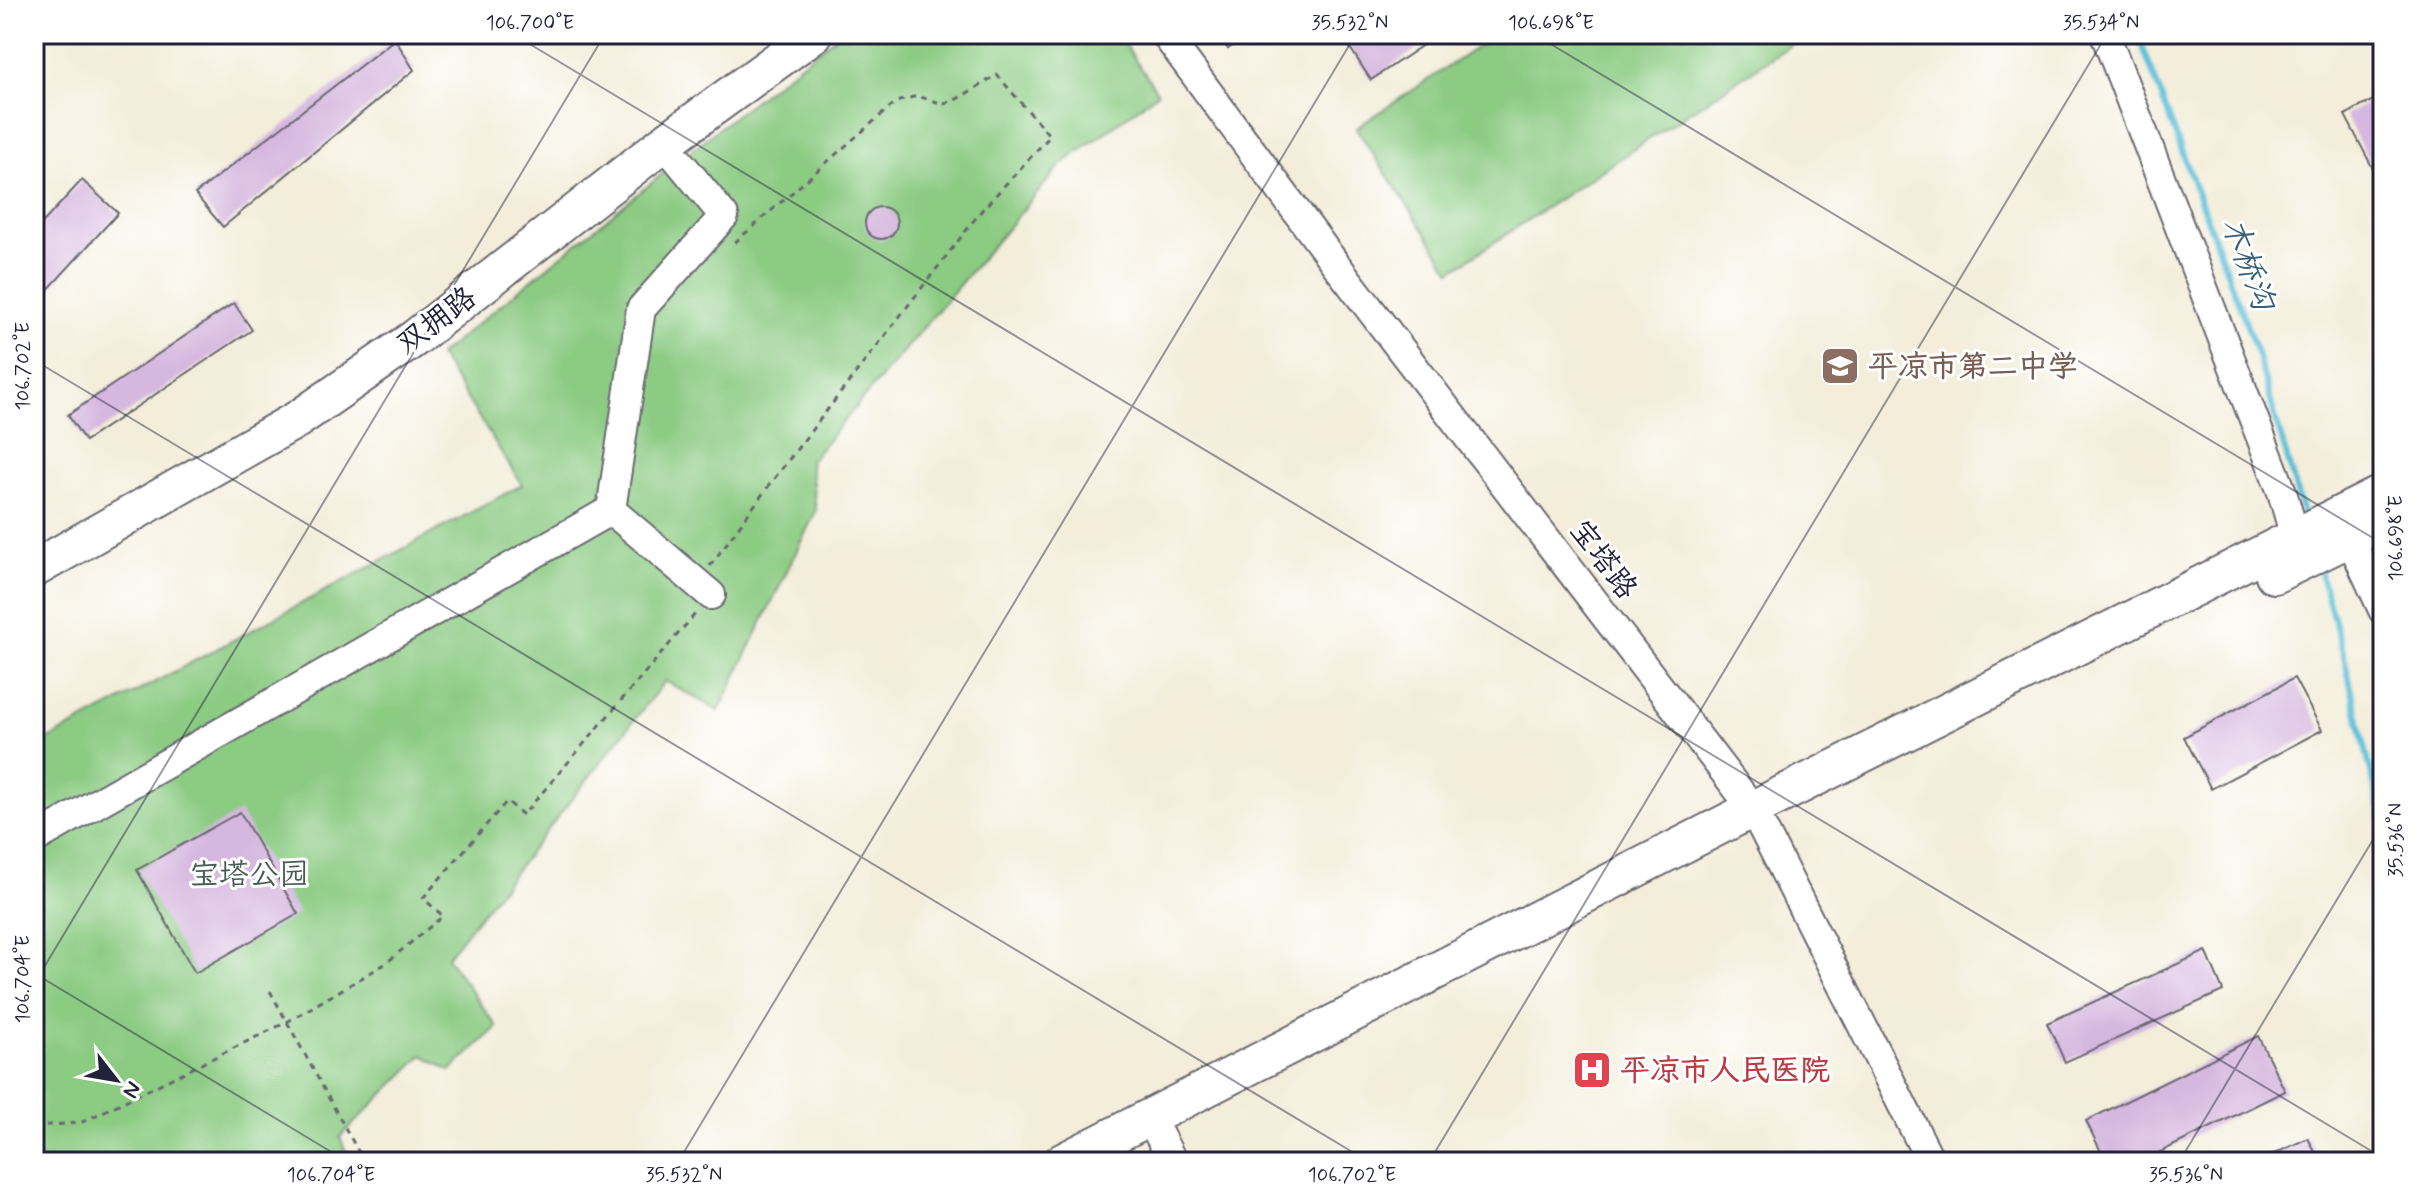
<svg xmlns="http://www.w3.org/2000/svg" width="2417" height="1196" font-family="Mynerve,'LXGW WenKai TC',sans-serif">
<rect width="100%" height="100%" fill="#fff"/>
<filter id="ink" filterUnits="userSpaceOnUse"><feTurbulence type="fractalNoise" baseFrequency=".0125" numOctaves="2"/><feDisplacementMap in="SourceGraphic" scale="16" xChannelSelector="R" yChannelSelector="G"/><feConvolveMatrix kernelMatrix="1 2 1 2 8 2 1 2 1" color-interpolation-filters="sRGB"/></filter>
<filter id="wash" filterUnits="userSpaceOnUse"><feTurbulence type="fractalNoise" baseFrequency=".006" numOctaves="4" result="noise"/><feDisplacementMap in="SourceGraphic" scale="32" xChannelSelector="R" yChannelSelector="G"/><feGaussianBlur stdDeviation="1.8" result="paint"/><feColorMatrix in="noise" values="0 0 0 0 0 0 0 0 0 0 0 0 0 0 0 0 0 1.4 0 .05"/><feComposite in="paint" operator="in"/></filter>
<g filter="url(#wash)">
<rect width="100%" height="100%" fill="#f3edd9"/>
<g fill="#8bcb82" stroke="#56765e" stroke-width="2">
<path d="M839,34h279l40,59 -97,72 -251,296 6,50 -97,200 -54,-30 -218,276 50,70 -47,44 -27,-16 -83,82 9,22 -5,3 -310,-3v-412l488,-262 -83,-130 275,-223z"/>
<path d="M1497,34h297l4,6 -347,231 -95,-143z"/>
</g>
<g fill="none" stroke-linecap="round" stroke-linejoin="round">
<g stroke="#59bed7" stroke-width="6">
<path d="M2138,34l119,319 46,161"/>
<path d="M2320,572l22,76 41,175"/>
</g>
</g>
<g id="blocks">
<g fill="#d6b7df">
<path d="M1216,34h32l-20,15z"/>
<path d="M1341,34h98l-68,46z"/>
<path d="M395,39l19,31 -191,157 -28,-33z"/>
<path d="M2383,95v93l-38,-73z"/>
<path d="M82,180l36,33 -84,92v-73z"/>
<circle cx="881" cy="223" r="16"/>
<path d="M234,303l18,27 -167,111 -17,-26z"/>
<path d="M2294,678l28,52 -111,59 -27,-52z"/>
<path d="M240,812l58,102 -103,59 -58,-103z"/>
<path d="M2206,951l17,40 -158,71 -18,-39z"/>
<path d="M2383,995v30h-1l-6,-28z"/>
<path d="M2258,1036l27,55 -145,71h-34l-20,-41z"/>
<path d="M2308,1138l12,24h-63z"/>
</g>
</g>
</g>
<g filter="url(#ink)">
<use href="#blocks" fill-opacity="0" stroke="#6b6972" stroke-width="2"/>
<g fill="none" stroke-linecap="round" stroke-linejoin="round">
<defs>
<g id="minor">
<path d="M1165,34l172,232 416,543 178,353"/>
<path d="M2105,34l177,458 18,62"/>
<path d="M611,510l30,-201 83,-93 -60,-73"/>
<path d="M611,510l100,85"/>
<path d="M2341,519l42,91"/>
<path d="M34,839l577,-329"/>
<path d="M1159,1135l14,27"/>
</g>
<g id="major">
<path d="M34,569l264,-150 117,-81 249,-195 150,-109"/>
<path d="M2274,575l109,-53"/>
<path d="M1062,1162l691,-353 630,-316"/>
</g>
</defs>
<use href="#minor" stroke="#6b6972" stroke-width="32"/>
<use href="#major" stroke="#6b6972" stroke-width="40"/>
<g stroke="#6b6972" stroke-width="3" stroke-dasharray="6 6" stroke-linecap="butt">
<path d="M710,566l60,-82 212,-274 68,-74 -53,-61 -38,23 -15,6 -27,-8 -21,6 -163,142"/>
<path d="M270,991l94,171"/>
<path d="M34,1126l46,-3 207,-101 98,-58 58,-48 -20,-18 84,-97 16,14 173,-202"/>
</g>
<use href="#minor" stroke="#fff" stroke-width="28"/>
<use href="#major" stroke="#fff" stroke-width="36"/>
</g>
</g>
<path fill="none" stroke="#22223b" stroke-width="2" stroke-opacity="0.45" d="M513,34l1870,1124M1534,34l849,510M34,360l1335,802M34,973l314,189M34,984l571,-950M678,1162l678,-1128M1429,1162l678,-1128M2179,1162l204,-339"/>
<defs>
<symbol id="school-square" viewBox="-11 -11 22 22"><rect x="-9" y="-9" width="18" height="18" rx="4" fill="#8d6e63" stroke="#fff"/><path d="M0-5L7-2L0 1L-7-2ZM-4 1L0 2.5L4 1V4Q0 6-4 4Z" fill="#fff"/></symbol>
<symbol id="hospital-square" viewBox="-11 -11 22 22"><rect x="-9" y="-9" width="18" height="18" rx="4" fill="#e0444e" stroke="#fff"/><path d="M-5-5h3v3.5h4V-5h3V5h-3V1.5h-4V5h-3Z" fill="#fff"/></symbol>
</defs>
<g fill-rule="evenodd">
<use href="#school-square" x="1818" y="344" width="44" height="44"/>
<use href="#hospital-square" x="1570" y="1048" width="44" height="44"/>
</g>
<g text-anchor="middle" stroke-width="6" stroke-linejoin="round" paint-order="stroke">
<g font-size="30" fill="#22223b" stroke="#fff">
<text transform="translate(436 320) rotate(-37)" y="10">双拥路</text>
<text transform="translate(1604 559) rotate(53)" y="10">宝塔路</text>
</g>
<g font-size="30" font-weight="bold" fill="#785e54" stroke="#fff" text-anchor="start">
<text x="1868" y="376">平凉市第二中学</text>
</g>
<g font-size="30" fill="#475d54" stroke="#fff">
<text x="249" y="884">宝塔公园</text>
</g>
<g font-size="30" font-weight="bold" fill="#be3a42" stroke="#fff" text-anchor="start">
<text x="1620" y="1080">平凉市人民医院</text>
</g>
<g font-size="32" font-style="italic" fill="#386079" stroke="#fff">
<text transform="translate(2249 263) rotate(70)" y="11">木桥沟</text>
</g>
</g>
<rect width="2417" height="1196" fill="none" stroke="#fff" stroke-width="88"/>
<g transform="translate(116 1080) rotate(121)" stroke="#ffffff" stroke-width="6" paint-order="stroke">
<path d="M0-6L14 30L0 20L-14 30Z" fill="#22223b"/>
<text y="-12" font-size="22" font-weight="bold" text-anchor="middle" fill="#22223b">N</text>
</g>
<rect x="44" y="44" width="2329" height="1108" fill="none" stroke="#22223b" stroke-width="3"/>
<g font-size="20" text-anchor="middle" fill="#22223b">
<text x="530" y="29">106.700°E</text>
<text x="1350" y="29">35.532°N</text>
<text x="1551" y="29">106.698°E</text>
<text x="2101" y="29">35.534°N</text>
<text transform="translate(22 366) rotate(-90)" y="7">106.702°E</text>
<text transform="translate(2395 538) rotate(-90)" y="7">106.698°E</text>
<text transform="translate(2395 840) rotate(-90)" y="7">35.536°N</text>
<text transform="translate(22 979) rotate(-90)" y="7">106.704°E</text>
<text x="331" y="1181">106.704°E</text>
<text x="684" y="1181">35.532°N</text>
<text x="1352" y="1181">106.702°E</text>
<text x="2186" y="1181">35.536°N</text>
</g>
</svg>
